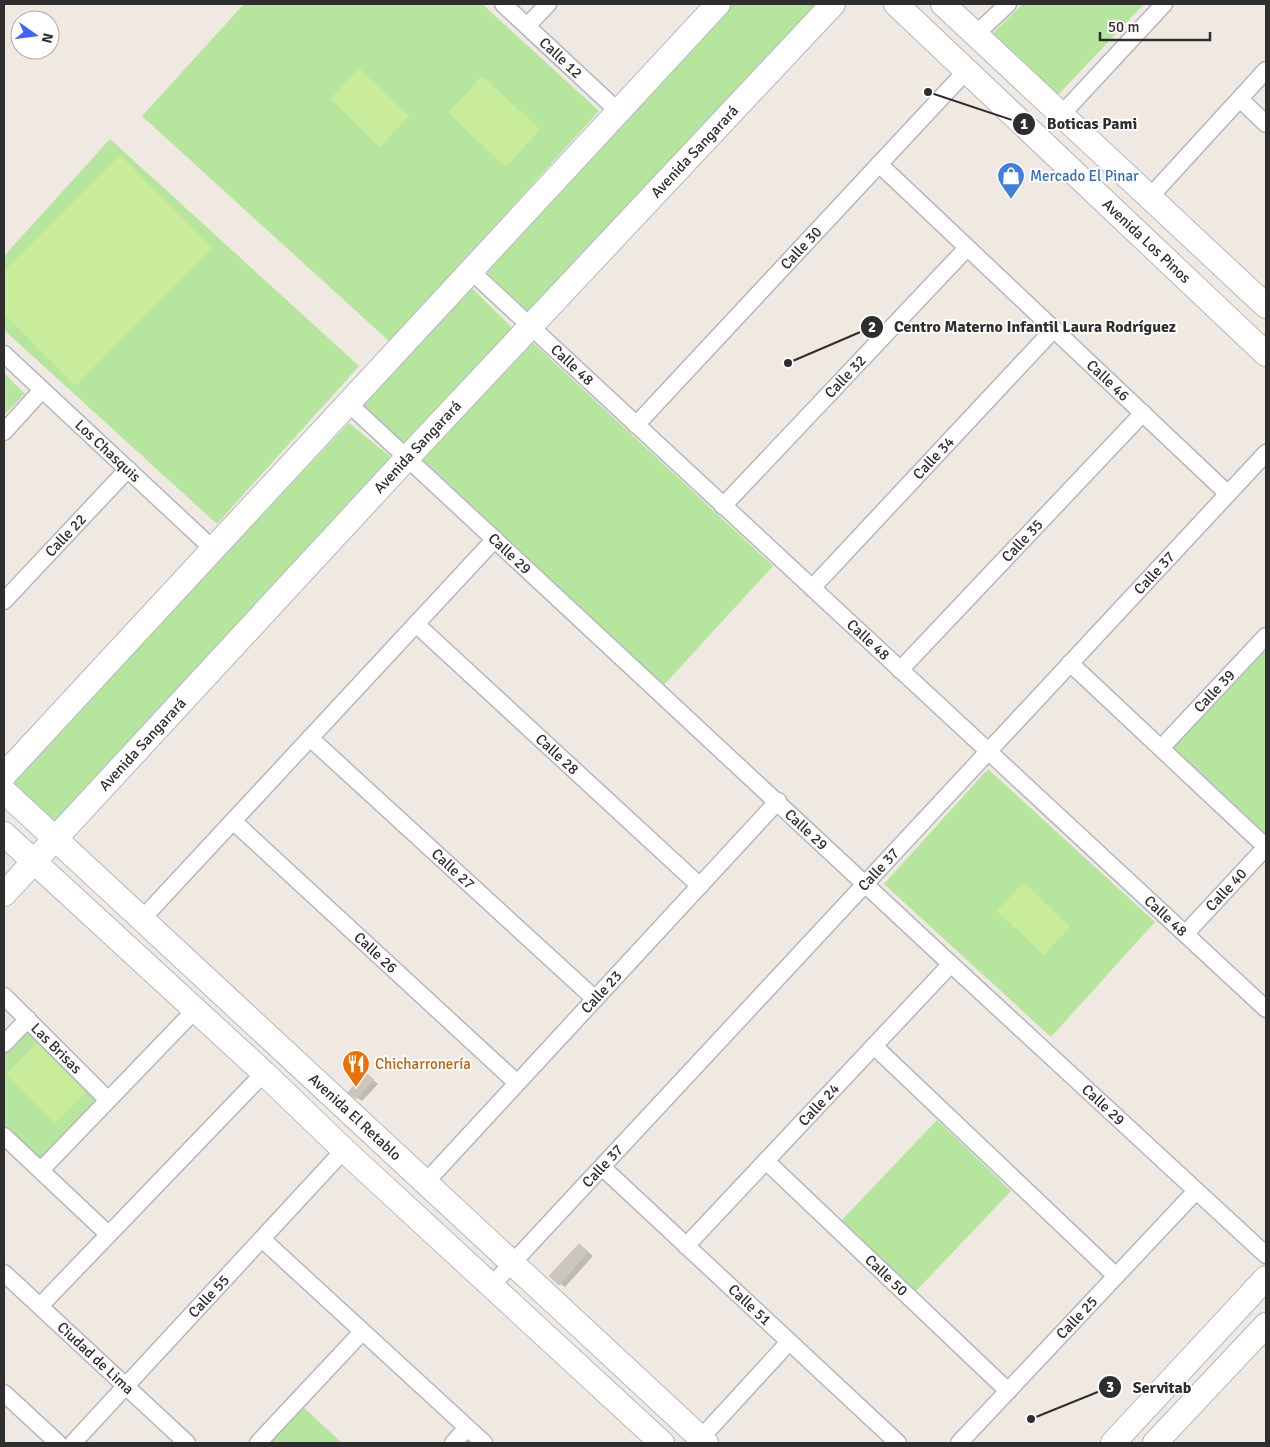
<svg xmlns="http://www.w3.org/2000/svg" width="1270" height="1447" font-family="Signika,sans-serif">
<rect width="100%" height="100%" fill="#efe9e1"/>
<g fill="#b6e59e">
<path d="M244,4h238l117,107 -209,231 -248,-226z"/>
<path d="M732,4h91l-290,313 -50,-49z"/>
<path d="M1023,4h121l-86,91 -66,-61z"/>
<path d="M110,139l249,227 -142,158 -213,-194v-74z"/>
<path d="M471,287l45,45 -109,116 -44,-43z"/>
<path d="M530,340l243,226 -109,119 -243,-227z"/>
<path d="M4,373l21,21 -21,21z"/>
<path d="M349,423l43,35 -338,369 -47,-42z"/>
<path d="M1266,647v188l-2,3 -94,-90z"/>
<path d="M988,769l167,153 -104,115 -167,-153z"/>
<path d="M29,1030l70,69 -61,63 -34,-34v-73z"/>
<path d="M937,1120l74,71 -95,100 -74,-71z"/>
<path d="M303,1407l39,36h-73z"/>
</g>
<g fill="#c9ec9a">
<path d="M359,68l50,48 -29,31 -50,-48z"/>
<path d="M482,76l58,53 -34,38 -58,-54z"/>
<path d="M120,155l92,93 -137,138 -71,-72v-43z"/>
<path d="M1024,882l46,45 -26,28 -47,-44z"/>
<path d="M37,1043l49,49 -31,31 -49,-49z"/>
</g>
<g fill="#0003">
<path d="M366,1074l12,10 -16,17 -12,-9z"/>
<path d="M584,1248l9,8 -28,31 -5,-3 -9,-8z"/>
</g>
<g fill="#cbc7bf" stroke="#cbc5ba">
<path d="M366,1073l8,7 -18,19 -8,-7z"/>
<path d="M579,1244l9,8 -29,33 -10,-9z"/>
</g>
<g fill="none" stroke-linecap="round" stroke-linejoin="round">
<defs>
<g id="street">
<path id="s1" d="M503,4l116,108"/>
<path d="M527,26l21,-22"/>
<path d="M976,34l32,-30"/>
<path d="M1240,99l26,25"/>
<path d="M1061,115l103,-111"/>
<path id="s2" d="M879,164l349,330"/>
<path d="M1149,198l117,-128"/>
<path id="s3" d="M471,271l795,738"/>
<path id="s4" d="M4,354l209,195"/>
<path id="s5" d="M348,403l592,551 326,301"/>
<path id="s6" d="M636,425l331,-355"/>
<path d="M4,432l38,-42"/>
<path id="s7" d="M723,506l244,-258"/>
<path id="s8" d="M812,588l242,-259"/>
<path id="s9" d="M4,601l124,-132"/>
<path id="s10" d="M416,624l284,262"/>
<path d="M1070,663l196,184"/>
<path id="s11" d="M900,670l243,-257"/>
<path id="s12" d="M310,738l285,261"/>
<path id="s13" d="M1161,748l105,-112"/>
<path id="s14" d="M233,821l284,262"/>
<path d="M142,919l353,-380"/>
<path id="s15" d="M1186,933l80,-86"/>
<path id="s16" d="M4,996l104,104"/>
<path d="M4,1044l24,-25"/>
<path d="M874,1046l242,230"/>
<path d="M4,1136l104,98"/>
<path id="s17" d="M766,1161l242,230"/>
<path id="s18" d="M602,1167l296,276"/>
<path d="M41,1170l154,-160"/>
<path id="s19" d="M425,1183l353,-382"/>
<path d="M262,1239l222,204"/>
<path id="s20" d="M686,1246l265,-282"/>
<path id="s21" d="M4,1273l183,170"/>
<path id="s22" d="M491,1286l775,-833"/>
<path d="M40,1306l224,-233"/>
<path d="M4,1393l54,50"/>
<path d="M701,1438l88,-96"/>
<path id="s23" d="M73,1443l271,-293"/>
<path d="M258,1443l104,-111"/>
<path d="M453,1443l14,-15"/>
<path id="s24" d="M959,1443l237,-252"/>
</g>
<g id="secondary">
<path id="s25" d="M896,4l370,350"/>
<path d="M943,4l323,302"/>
<path d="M4,775l714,-771"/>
<path id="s26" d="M4,791l702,652"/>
<path d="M4,834l260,239 80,77 318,293"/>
<path id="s27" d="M4,894l403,-436 426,-454"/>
<path d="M1113,1443l153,-165"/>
<path d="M1155,1443l111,-118"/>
</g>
</defs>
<use href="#street" stroke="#b4b7c1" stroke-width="19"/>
<use href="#secondary" stroke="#b4b7c1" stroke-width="26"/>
<use href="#street" stroke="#fff" stroke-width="16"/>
<use href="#secondary" stroke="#fff" stroke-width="24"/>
</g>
<defs>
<symbol id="shop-pin" viewBox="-11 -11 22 30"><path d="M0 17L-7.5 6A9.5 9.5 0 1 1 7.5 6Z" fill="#3f7fe0" stroke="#fff"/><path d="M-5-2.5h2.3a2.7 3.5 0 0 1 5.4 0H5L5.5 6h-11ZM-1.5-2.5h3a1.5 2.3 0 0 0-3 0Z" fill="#fff"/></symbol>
<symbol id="restaurant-pin" viewBox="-11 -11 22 30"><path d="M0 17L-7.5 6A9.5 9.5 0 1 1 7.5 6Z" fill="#e8710a" stroke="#fff"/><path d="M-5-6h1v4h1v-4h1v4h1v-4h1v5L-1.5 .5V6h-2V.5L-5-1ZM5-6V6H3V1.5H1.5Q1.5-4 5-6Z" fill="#fff"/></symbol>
</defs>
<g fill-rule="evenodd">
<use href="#shop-pin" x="995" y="160" width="32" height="43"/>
<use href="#restaurant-pin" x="340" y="1048" width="32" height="43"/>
</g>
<g text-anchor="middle" stroke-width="4" stroke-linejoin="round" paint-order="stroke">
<g font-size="15" fill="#2e2e2e" stroke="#fff">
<text dy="5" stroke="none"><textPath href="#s1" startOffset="79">Calle 12</textPath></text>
<text dy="5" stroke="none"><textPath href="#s27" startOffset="1014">Avenida Sangarará</textPath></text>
<text dy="5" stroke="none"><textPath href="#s25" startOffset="345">Avenida Los Pinos</textPath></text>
<text dy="5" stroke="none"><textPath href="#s6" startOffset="242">Calle 30</textPath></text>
<text dy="5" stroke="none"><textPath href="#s3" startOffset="138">Calle 48</textPath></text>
<text dy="5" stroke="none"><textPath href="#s7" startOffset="178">Calle 32</textPath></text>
<text dy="5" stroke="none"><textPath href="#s2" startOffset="315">Calle 46</textPath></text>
<text dy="5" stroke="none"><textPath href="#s27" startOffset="609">Avenida Sangarará</textPath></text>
<text dy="5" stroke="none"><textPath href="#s4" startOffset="142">Los Chasquis</textPath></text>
<text dy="5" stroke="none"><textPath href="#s8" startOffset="178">Calle 34</textPath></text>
<text dy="5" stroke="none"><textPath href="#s9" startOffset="90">Calle 22</textPath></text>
<text dy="5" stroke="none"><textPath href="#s11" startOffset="178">Calle 35</textPath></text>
<text dy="5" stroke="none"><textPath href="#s5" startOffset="221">Calle 29</textPath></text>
<text dy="5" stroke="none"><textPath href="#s22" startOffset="974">Calle 37</textPath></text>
<text dy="5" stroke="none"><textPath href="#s3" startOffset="542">Calle 48</textPath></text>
<text dy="5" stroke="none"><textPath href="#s13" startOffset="78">Calle 39</textPath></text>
<text dy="5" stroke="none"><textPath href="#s27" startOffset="204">Avenida Sangarará</textPath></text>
<text dy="5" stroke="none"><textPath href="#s10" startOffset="192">Calle 28</textPath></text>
<text dy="5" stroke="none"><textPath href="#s5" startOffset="626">Calle 29</textPath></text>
<text dy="5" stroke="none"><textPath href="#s12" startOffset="194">Calle 27</textPath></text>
<text dy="5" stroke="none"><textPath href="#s22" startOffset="569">Calle 37</textPath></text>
<text dy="5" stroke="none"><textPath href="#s15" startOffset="59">Calle 40</textPath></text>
<text dy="5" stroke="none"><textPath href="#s3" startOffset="948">Calle 48</textPath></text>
<text dy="5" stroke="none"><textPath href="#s14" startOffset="194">Calle 26</textPath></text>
<text dy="5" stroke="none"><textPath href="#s19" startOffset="260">Calle 23</textPath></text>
<text dy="5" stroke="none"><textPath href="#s16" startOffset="74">Las Brisas</textPath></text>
<text dy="5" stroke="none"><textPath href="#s20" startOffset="194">Calle 24</textPath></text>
<text dy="5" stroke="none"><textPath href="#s5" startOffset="1031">Calle 29</textPath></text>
<text dy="5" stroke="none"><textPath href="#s26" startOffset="479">Avenida El Retablo</textPath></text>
<text dy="5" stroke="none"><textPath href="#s22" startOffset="164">Calle 37</textPath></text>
<text dy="5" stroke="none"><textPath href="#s17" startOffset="166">Calle 50</textPath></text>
<text dy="5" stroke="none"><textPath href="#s23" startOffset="200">Calle 55</textPath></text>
<text dy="5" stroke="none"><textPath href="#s18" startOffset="202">Calle 51</textPath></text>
<text dy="5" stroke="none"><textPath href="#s24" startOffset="172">Calle 25</textPath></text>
<text dy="5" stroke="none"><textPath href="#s21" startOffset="125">Ciudad de Lima</textPath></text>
</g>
<g font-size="15" fill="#366cbe" stroke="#fff" text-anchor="start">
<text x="1030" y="181">Mercado El Pinar</text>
</g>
<g font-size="15" fill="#c56008" stroke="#fff" text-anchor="start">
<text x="375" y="1069">Chicharronería</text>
</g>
</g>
<path fill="none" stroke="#2e2e2e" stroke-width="2" d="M928 92L1024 124M788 363L872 327M1031 1419L1110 1387"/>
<g fill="#2e2e2e" stroke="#fff" stroke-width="2">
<circle cx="928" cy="92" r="5"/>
<circle cx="788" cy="363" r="5"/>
<circle cx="1031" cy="1419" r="5"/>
<circle cx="1024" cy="124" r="12"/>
<circle cx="872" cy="327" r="12"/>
<circle cx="1110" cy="1387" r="12"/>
</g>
<g font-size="15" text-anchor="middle" font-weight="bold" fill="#fff">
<text x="1024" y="129">1</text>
<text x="872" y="332">2</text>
<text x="1110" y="1392">3</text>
</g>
<g font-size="16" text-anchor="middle" font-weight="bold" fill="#2e2e2e" stroke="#fff" stroke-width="4" stroke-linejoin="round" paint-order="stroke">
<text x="1092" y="129">Boticas Pami</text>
<text x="1035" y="332">Centro Materno Infantil Laura Rodríguez</text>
<text x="1162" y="1393">Servitab</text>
</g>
<rect width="1270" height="1447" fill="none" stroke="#2e2e2e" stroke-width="10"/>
<g transform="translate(35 35) rotate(104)"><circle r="24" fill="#ffffff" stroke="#ababab"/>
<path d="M0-4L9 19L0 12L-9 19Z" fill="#4264fb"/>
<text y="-8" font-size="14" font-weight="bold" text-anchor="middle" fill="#2e2e2e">N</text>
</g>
<path d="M1100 32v8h110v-8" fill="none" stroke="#2e2e2e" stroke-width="2.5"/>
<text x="1108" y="32" font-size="15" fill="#2e2e2e" stroke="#ffffff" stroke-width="4" paint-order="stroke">50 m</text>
</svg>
